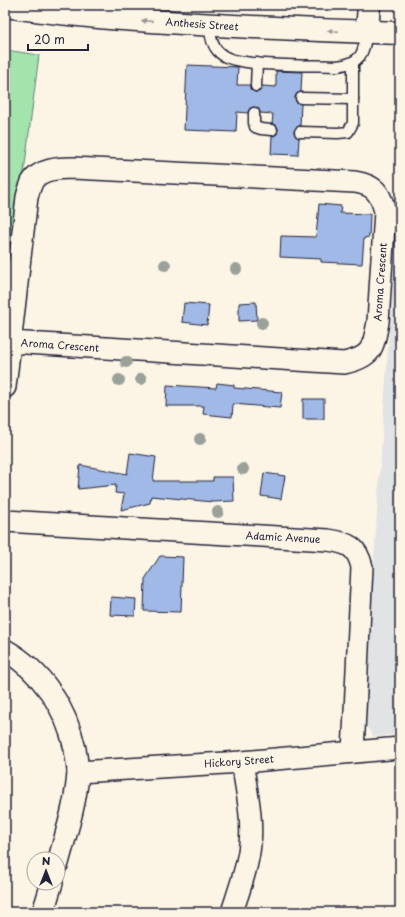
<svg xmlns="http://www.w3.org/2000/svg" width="405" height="917" font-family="'Playpen Sans',sans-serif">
<rect width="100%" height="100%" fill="#fcf5e5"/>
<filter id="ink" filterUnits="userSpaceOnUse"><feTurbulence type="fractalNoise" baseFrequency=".025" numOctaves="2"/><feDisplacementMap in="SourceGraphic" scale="8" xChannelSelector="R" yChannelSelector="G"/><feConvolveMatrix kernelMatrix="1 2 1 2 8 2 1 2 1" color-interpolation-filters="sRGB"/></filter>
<g filter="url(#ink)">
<path fill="#e1e3e5" d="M400,169v565l-26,3 -11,-15z"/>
<path fill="#a3e3ac" stroke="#628274" d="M5,50l34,5 -34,265z"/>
<g fill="#a1b9e6" stroke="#22223b">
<path d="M187,65l51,2 -1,18h13v4l5,3h4l4,-6 13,1v-16l26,1 -1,20 -3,1 -3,4 1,4 5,3 -1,22 -3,1 -3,4 1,4 4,3 -1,17 -27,-1 1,-18 5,-2 1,-6 -2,-3 -4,-1 1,-10 -13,-1 -1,-4 -5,-2 -4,1 -2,5 -11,-1 -1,20 -52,-2z"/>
<path d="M319,204l22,2 -1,7 30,1 -1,23 -5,1 -2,26 -41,-2v-3l-41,-2 1,-21 35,1z"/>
<path d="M256,302l1,18 -18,1v-18z"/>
<path d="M184,303l25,2 -2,20 -25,-3z"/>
<path d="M217,383l17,2v3l48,4 -2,16 -47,-4 -1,13 -29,-3 1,-8h-38l1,-21 49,3z"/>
<rect x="303" y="399" width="21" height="20"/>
<path d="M130,453l26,4 -3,24h60v-4h20l1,24 -21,1 -62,-6 -1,7 -29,7 3,-16 -9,-1 1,-8 -38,4 2,-24 47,9z"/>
<path d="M264,473l21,3 -4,23 -20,-3z"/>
<path d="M160,556l23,1 -2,55 -37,-1 1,-32z"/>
<path d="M111,597l25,2 -1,17 -25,-1z"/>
</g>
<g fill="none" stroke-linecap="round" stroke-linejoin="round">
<defs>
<g id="service">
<path d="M210,25c0,12 2,24 14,31 18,11 89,9 113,10 25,-3 26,-12 30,-34"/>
<path d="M256,86l1,-23"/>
<path d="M301,98l52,1"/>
<path d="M254,113v10l1,4 6,2 11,1"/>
<path d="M300,132l38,1 10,-1 5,-9v-61"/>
</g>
<g id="minor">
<path d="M5,387l22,-190c1,-4 3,-10 5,-15 7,-13 27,-14 41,-14l282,14c19,3 25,10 30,29l-7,111c-5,27 -6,35 -34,41l-334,-21"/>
<path d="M5,521l323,19c20,3 29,6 34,27l-9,185"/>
<path d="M5,650c37,21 61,58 70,99 1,8 3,17 3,24 -2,31 -12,60 -20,90"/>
<path d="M78,772l164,-10 158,-14"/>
<path d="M43,912l9,-29"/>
<path d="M232,912c7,-22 16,-45 18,-68 3,-27 -4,-56 -8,-82"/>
</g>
<g id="tertiary">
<path d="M5,6c64,10 128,14 193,18 67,4 134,7 202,9"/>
<path d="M367,32l2,-27"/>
</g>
</defs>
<use href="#service" stroke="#22223b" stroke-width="13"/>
<use href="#minor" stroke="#22223b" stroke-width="24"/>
<use href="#tertiary" stroke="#22223b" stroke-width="25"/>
<use href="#service" stroke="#fcf5e5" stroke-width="10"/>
<use href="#minor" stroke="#fcf5e5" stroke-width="21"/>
<use href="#tertiary" stroke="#fcf5e5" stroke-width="22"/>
</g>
<g fill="#9aa19a">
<circle cx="165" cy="265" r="6"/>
<circle cx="236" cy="269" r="6"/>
<circle cx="262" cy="323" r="6"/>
<circle cx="126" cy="362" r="6"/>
<circle cx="141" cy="379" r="6"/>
<circle cx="119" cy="380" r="6"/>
<circle cx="200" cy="439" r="6"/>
<circle cx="243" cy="469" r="6"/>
<circle cx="218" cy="512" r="6"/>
</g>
<defs><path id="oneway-solid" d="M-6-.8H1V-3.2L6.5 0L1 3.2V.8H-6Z"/></defs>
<g fill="#9a9698">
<use href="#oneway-solid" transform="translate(147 21) rotate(-176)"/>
<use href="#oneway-solid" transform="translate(333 31) rotate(-177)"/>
</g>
</g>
<g text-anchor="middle" stroke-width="3.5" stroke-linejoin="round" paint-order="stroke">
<g font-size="10" fill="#22223b" stroke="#fcf5e5">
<text transform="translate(202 24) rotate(4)" y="4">Anthesis Street</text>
<text transform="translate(380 282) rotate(-86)" y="4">Aroma Crescent</text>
<text transform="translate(60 345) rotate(4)" y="4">Aroma Crescent</text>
<text transform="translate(283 537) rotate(3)" y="4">Adamic Avenue</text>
<text transform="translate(239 761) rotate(-4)" y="4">Hickory Street</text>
</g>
</g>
<rect width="405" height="917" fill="none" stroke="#fcf5e5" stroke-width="20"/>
<rect x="10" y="10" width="385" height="897" fill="none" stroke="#22223b" stroke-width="1.5" filter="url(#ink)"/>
<g transform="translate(46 871)"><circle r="19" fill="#fcf5e5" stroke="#a5a1a1"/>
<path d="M0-3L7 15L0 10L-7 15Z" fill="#22223b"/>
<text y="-6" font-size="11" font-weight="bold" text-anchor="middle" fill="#22223b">N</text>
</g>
<path d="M28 44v6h60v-6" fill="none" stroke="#22223b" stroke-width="2"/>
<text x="34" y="44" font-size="12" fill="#22223b" stroke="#fcf5e5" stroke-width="3" paint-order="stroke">20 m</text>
</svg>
